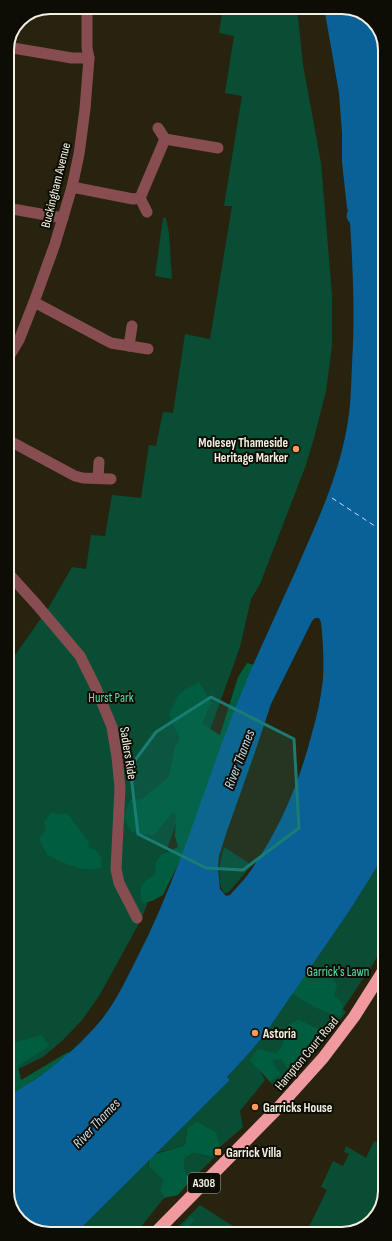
<svg xmlns="http://www.w3.org/2000/svg" width="392" height="1241" font-family="'Sofia Sans Condensed',sans-serif">
<rect width="100%" height="100%" fill="#28230e"/>
<g fill="#094d35">
<path d="M223,7h74l6,58 18,98 11,132v51l-6,45 -12,47 -8,27 -46,119 -9,15 -11,48 -98,271 -43,78 -17,24 -20,21 -19,16 -35,17v-409l41,-58 23,-40 14,2 5,-34 14,1 7,-41 29,3 8,-53 7,1 7,-34 10,1 12,-79 25,5 22,-133h-8l18,-110 -17,-3 9,-57 -15,-3z"/>
<path d="M163,218h3l3,15 3,46 -17,-3z"/>
<path d="M224,847l28,18 -24,28h-4c-8,-12 -4,-32 0,-46z"/>
<path d="M385,854v89l-11,19 -31,47 3,3 -14,18 -18,-3 -15,-8 -12,6 -5,22 -6,6 -27,8 11,10 5,9 -25,31 3,16 -23,20 -3,-14 -30,-4 -2,16 -29,8 74,-73 -3,-3 24,-26 14,-17 85,-124z"/>
<path d="M281,1059l5,9 12,4 -20,18 -8,-8 10,-7 -9,-14z"/>
<path d="M374,1141l11,6v44l-9,26 -23,16h-47l21,-43 -6,-3 12,-26 10,5 6,-12 -5,-2 2,-6 20,12z"/>
<path d="M193,1153l22,4 -25,24 -6,-13 1,-10z"/>
<path d="M148,1161l1,6 14,13 -3,10 4,8 -29,36h-60z"/>
<path d="M200,1205l44,28h-72z"/>
</g>
<g fill="#005d40">
<path d="M247,663l11,3 -63,164 -32,65 -11,6 -10,2c-3,-18 -2,-19 14,-29 -4,-18 9,-21 22,-27l-3,-11 1,-21 -3,-3 -20,24 -22,-4 -8,-15 7,-17 12,-1 27,-22 6,-30 5,-8 -11,-25 11,-21 19,-11 12,20 -9,22 18,11 18,-58z"/>
<path d="M8,669h5l2,14 -3,12 -4,1z"/>
<path d="M51,812l8,3 8,-2 21,28 1,7 5,1 7,8 1,10c-19,7 -37,-4 -55,-12l-8,-16 7,-10 -2,-7z"/>
<path d="M301,971l15,4 16,2 5,8 -3,11 9,8 -2,12c-19,-3 -35,-14 -51,-24z"/>
<path d="M299,1019l15,8 18,3 -34,42 -12,-4 -5,-9 -9,2 9,14 -11,7 -10,-11 -11,-10 9,-12 18,4 6,-7 5,-21z"/>
<path d="M42,1035l7,11 -31,20 3,14 47,-28 4,10 -48,34 -12,-5 -4,2v-49z"/>
<path d="M197,1122l20,11 4,19 -6,5 -22,-4 -8,5 -1,10 6,13 -12,14 -14,3 -4,-8 3,-10 -14,-13v-11l36,-11 2,-16z"/>
<path d="M191,1217l3,3 -10,13h-9z"/>
</g>
<path fill="#096197" fill-rule="evenodd" d="M324,7h21l25,11 14,21 1,815 -35,56 -85,124 -14,17 -24,26 3,3 -155,154h-28l-25,-11 -14,-21v-106c11,-7 23,-13 34,-21 21,-16 43,-35 60,-56 14,-18 24,-39 34,-59 45,-86 70,-182 107,-271 21,-51 46,-101 67,-151 16,-36 30,-72 37,-111 4,-21 4,-42 5,-63 3,-47 1,-94 -2,-141 -4,-5 -4,-7 -2,-13l-1,-2 -5,-46v-29l-3,-40zM315,618h4l2,4c2,19 3,38 2,57 -2,19 -6,37 -11,54 -12,47 -31,94 -59,134 -6,10 -15,19 -23,28l-4,1 -6,-7 -2,-21 1,-12 8,-25 27,-76 17,-51 41,-83z"/>
<g fill="none" stroke-linecap="round" stroke-linejoin="round">
<path stroke="#cddfef" stroke-width="1" stroke-dasharray="5 4" stroke-linecap="butt" d="M332,498l52,34"/>
<g stroke="#874d51" stroke-width="11">
<path d="M7,47l65,11h17"/>
<path d="M158,128l7,11 53,9"/>
<path d="M72,187l61,12 7,-1 25,-59"/>
<path d="M140,198l7,14"/>
<path d="M7,208l56,10"/>
<path d="M34,302l77,41 37,6"/>
<path d="M129,346l3,-20"/>
<path d="M7,360l12,-20 15,-38 21,-58 17,-57 7,-33 6,-45 4,-51 -2,-10v-41"/>
<path d="M8,440l67,36 8,2 28,1"/>
<path d="M98,478l1,-16"/>
<path d="M8,573l29,32 43,51 16,32 16,39 5,30 3,31 -4,81 3,14 18,35"/>
</g>
<path stroke="#f0999f" stroke-width="12" d="M155,1233l123,-125 45,-50 31,-41 31,-49"/>
</g>
<path fill="#1a7c74" fill-opacity="0.2" stroke="#1a7c74" stroke-width="3" stroke-linejoin="round" d="M211,697l83,42 5,89 -56,42 -37,-2 -68,-34 -8,-67 26,-35z"/>
<g fill="#fe9b59" stroke="#0e0d05" stroke-width="1.5">
<circle cx="296" cy="449" r="4"/>
<circle cx="255" cy="1033" r="4"/>
<circle cx="255" cy="1107" r="4"/>
<rect x="214" y="1148" width="8" height="8" rx="2"/>
</g>
<g text-anchor="middle" stroke-width="4" stroke-linejoin="round" paint-order="stroke">
<rect fill="#0e0d05" stroke="#aeaca0" stroke-width="1" x="188" y="1173" width="32" height="20" rx="3"/>
<g font-size="12" font-weight="bold" fill="#f2f0e2">
<text x="204" y="1187">A308</text>
</g>
<g font-size="13" fill="#f2f0e2" stroke="#0e0d05">
<text transform="translate(55 185) rotate(-76)" y="5">Buckingham Avenue</text>
<text transform="translate(129 753) rotate(81)" y="5">Sadlers Ride</text>
<text transform="translate(306 1053) rotate(-50)" y="5">Hampton Court Road</text>
</g>
<g font-size="13" font-weight="bold" fill="#f2f0e2" stroke="#0e0d05" text-anchor="start">
<text x="288" y="447" text-anchor="end">Molesey Thameside<tspan x="288" dy="15">Heritage Marker</tspan></text>
<text x="263" y="1038">Astoria</text>
<text x="263" y="1112">Garricks House</text>
<text x="226" y="1157">Garrick Villa</text>
</g>
<g font-size="13" fill="#56e0aa" stroke="#0e0d05">
<text x="111" y="702">Hurst Park</text>
<text x="338" y="976">Garrick's Lawn</text>
</g>
<g font-size="14" font-style="italic" fill="#cddfef" stroke="#0e0d05">
<text transform="translate(239 759) rotate(-69)" y="5">River Thames</text>
<text transform="translate(96 1123) rotate(-47)" y="5">River Thames</text>
</g>
</g>
<path d="M0 0H392V1241H0ZM50 14H342A36 36 0 0 1 378 50V1191A36 36 0 0 1 342 1227H50A36 36 0 0 1 14 1191V50A36 36 0 0 1 50 14Z" fill="#0e0d05" fill-rule="evenodd"/>
<path fill="none" stroke="#f2f0e2" stroke-width="2" d="M50 14H342A36 36 0 0 1 378 50V1191A36 36 0 0 1 342 1227H50A36 36 0 0 1 14 1191V50A36 36 0 0 1 50 14Z"/>
</svg>
